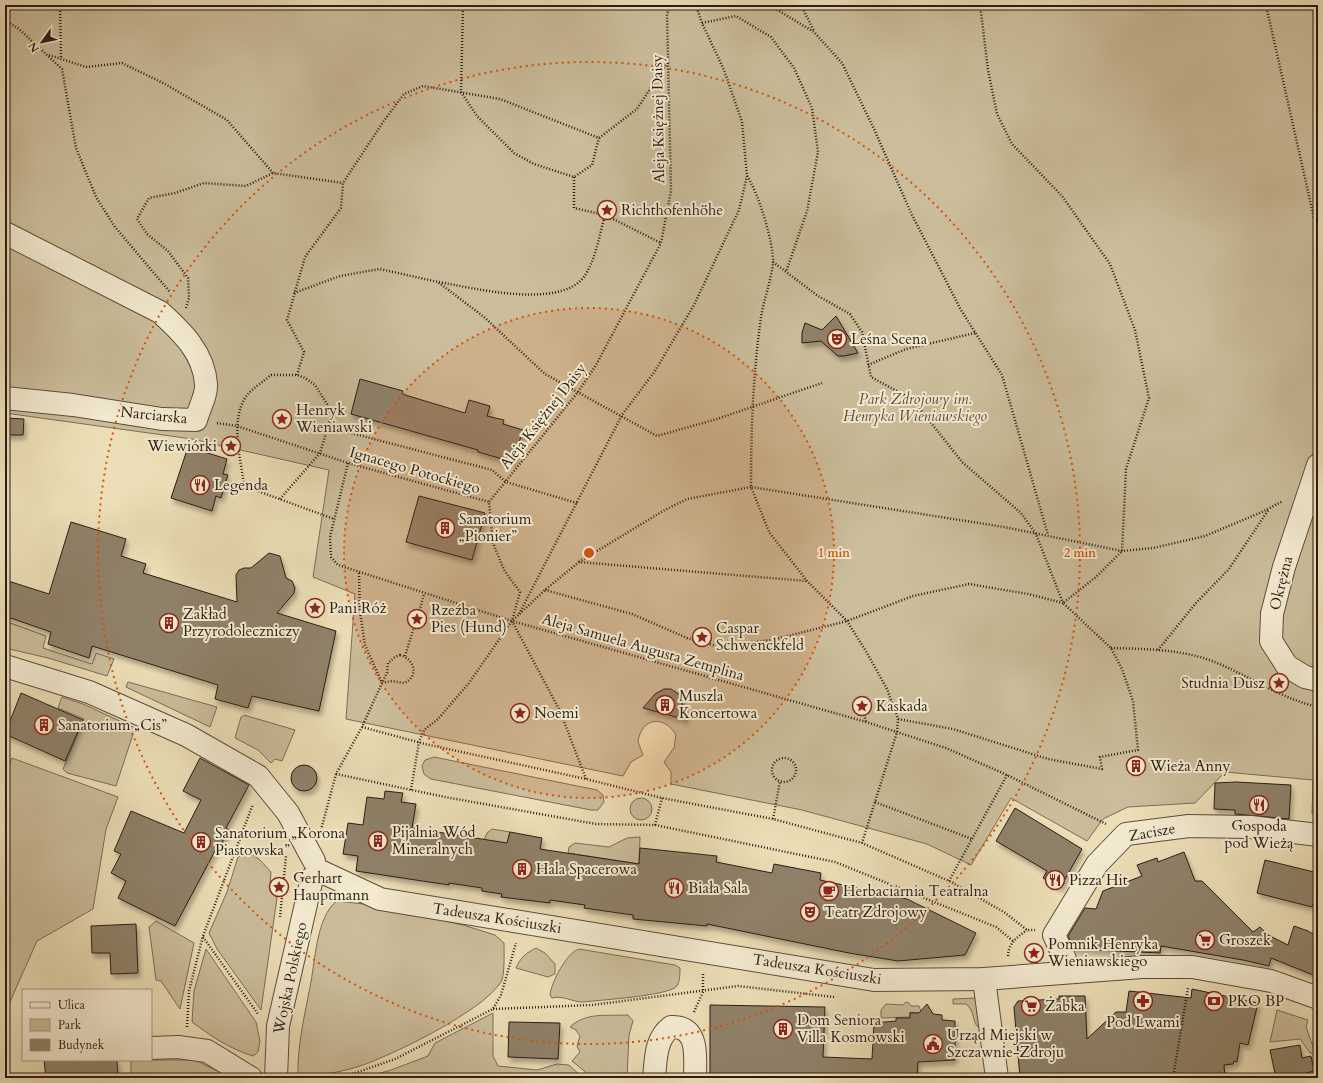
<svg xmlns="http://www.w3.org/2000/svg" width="1323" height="1083" font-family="Cardo,serif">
<defs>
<filter id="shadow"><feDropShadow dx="2.5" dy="4.5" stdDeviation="2" flood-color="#0004"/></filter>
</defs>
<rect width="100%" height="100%" fill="#ecdeb6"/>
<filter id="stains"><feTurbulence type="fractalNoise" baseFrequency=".005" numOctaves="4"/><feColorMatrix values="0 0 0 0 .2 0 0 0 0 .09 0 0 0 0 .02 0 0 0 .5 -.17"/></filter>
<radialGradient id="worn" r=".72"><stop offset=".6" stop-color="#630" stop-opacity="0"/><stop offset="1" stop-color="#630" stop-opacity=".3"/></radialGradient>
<g fill="#cbbd9b" stroke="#7a6d58">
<path d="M5,5h1313v810l-6,-1 1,-34 -88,-8 -30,31 -67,4 -25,12 -16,22 -76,-43 -40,67 -44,-21 -125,-34 -131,-26v-12l-7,-10 10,-14 2,-13c-12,-21 -35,-17 -38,7l5,13 -12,7 -8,14 -277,-57 9,-125 -42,-17 16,-107 -137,-31 -187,-26z"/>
<path d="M5,621l41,15 -3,12 49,16 4,-11 18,6 -7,17 -59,-18 -43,-10z"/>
<path d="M128,682l89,25 -7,20 -84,-40z"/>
<path d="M62,697l21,7 52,24 -19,58 -49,-13 -4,-4 21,-50 -26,-11z"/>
<path d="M244,715l51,15 -13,31 -7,-2 -4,4 -13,-13 -23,-12 6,-21z"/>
<path d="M434,757l163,33 6,5 1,7 -6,8h-7l-160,-31 -7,-5 -2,-8 3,-6z"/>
<path d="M12,758l106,39 -12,32 -13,80 -56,32 -32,72v-237z"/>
<circle cx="641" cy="809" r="11"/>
<path d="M492,829l18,3 -3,11 -23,-3 3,-7z"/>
<path d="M640,837l-1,27 -71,-11 1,-6 6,-4 34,4 18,-9z"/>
<path d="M247,852l12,7 12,13 -1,14 7,12 -16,112 -44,-61 -8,-16 18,-41 11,-35z"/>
<path d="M337,901l35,4 91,20 32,10 9,8c0,8 1,33 -3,39 -18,29 -108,73 -141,84 -14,5 -30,7 -45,10l1,2h-18c-1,-31 6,-60 12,-91 5,-23 6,-71 27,-86z"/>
<path d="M156,921l38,22 -14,66 -19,-28 -5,-1 -7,-53z"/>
<path d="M536,948l9,5 10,11v10l-7,3 -32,-9c4,-10 10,-15 20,-20z"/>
<path d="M206,949l50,73 4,19 -2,11 -5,4c-23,-7 -42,-20 -61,-34l2,-31z"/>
<path d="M579,949l96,16 5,3c0,6 0,12 -3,18 -8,10 -78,14 -94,16 -11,0 -20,-7 -31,-4l-2,-3c1,-12 17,-43 29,-46z"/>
<path d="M976,998l6,30h-3c-8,-7 -3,-16 -13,-24h-13v-5z"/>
<path d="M906,1002l3,1 2,3h8l2,5 -2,2 -9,-1v5l-29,1v-8l5,-6 17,1z"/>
<path d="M1277,1010l31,10 -2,7 10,28 -6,-2 -10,-14 -30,3z"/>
<path d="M493,1013v43l5,10 39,4 20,-6 12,1 14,13h-221l29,-8 37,-14 7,-13z"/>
<path d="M628,1015l5,6 -4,14 -2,43h-34l-21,-17 8,-9 -3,-6 3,-10 -4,-6 -6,-3c16,-15 36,-11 58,-12z"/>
<path d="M131,1060h64l37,18h-101z"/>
</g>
<g fill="#8f8169" stroke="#2a1d16" filter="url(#shadow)">
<path d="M836,316l22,37 -14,3h-6l-17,-15 -19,2v-10l3,-10 17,7z"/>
<path d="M360,379l43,12 -1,3 63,19 4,-13 21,6 -3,10 17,4 -1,4 20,6 -10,32 -35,-10v-2l-127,-36z"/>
<path d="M6,418l18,1 -1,16h-17z"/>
<path d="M188,447l39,12 -4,15 5,1 -7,23 -5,-2 -4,15 -41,-13z"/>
<path d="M419,496l66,17 -13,47 -66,-18z"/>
<path d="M71,522l55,17 -5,17 25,8 -3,9 94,29 -1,-27 3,-5 5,-2h7l18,-15 11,3 6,22 6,3 3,7 -1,5 -17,20 59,18 -17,80 -67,-15 -4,12 -33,-9 3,-14 -126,-39 -3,12 -41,-14 3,-12 -46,-16v-36l44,14z"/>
<path d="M664,689h7l9,6 7,25 -44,-12 12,-14z"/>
<path d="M21,693l62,27 -18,41 -60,-27z"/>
<path d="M200,758l49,27 -23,43 3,2 -12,22 -2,-1 -40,75 -57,-28 8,-17 -15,-8 10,-19 -7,-3 17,-40 53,22 17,-33 -18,-9z"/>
<circle cx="304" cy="778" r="13"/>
<path d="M1236,782l55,3 -2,34 -54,-5v-4l-21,-1 1,-26z"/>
<path d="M385,791l18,2 -2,9 15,2 -4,24 95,15 3,-11 32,6 -2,11 99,15 1,-16 77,8 -1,6 56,11 2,-9 47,9 -1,7 87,19 69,34 -11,22 -67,6 -49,-8 -142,-29v2l-74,-7v-4l-49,-7 1,-3 -35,-5v3l-49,-6 1,-3 -20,-3v-3l-33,-5v2l-93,-14 2,-15 -15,-2 5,-31 15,2 4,-28 17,2z"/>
<path d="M1015,808l67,41 -22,39 -17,-10 4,-7 -51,-30z"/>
<path d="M1184,852l11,29h7l51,51 7,-5 8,8 20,10 6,-19 14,5 10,6v40l-47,-19 -2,8 -26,-6 -82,-14 -1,7 -86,-4 -6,-13 17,-28 11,1 7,-18 39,-15 -5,-11 20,-7 1,4z"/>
<path d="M1265,860l53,13v13l-6,21 -55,-14z"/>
<path d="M136,924l2,49 -27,1 -1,-21h-18l-1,-27z"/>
<path d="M1192,989l66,14 -10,42 -8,-2 -3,19 -3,-1 -1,3 -9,1 1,13h-205l-6,-71 4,-6 41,-2v-3h26l2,43 29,-27h10l3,-21 62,7z"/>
<path d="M927,1004l6,10 9,1v5l13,1v39l-37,2 -1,16h-207v-73l115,2 -2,50 49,2 2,-36 22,-2v-3h14v-5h9z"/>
<path d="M509,1022l51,1 -2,36 -50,-2z"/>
<path d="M1300,1045l2,13 9,-2 3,15 -8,2 1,5h-31l-6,-28z"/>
<path d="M44,1060h73l1,18h-72z"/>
</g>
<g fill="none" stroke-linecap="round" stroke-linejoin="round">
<defs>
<g id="minor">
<path d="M5,233l155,79c22,20 44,41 46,72 1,10 -7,25 -10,36l-34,-1 -89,-14 -68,-7"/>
<path d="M1318,465l-34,102 -12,47 -1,27 16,25 18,11 13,3"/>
<path d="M5,666l84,26 97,43 72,41 30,37 26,48"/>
<path d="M322,872l58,27 494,81 110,-1 158,-12h50l79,14 47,17"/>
<path d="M1061,973l4,-14 -11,-24 43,-71 29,-30 63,-8 62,1 67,8"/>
<path d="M984,979l13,99"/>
<path d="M151,1048l27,-1 29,4 44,27"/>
<path d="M276,1078l2,-52 34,-148"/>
<path d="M654,1078c2,-19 1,-39 17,-51 29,-1 24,31 24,51"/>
</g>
</defs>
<use href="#minor" stroke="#5a4d3e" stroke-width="24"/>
<g stroke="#2a1d16" stroke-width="2.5" stroke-dasharray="1 2" stroke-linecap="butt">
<path d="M60,5l1,54"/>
<path d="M463,5l-2,87 16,24 37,37 20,11 40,13 18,-12 7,-27"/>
<path d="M769,5l45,27 28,31 32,66 38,86 49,95 41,65 46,160"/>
<path d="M801,5l13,26"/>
<path d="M1266,5l52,231"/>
<path d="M5,20l14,9 43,40 14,79 20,49 19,30 55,65"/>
<path d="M702,23l34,-7 35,21 23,31 18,40 6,44 -11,59 -21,61"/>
<path d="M49,55l37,12 36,-4 43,21 62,36 46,53"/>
<path d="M747,176c11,16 27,67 26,87 -2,18 -9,36 -12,54 -8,57 -10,113 -10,170l253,40 118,24 31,-3 52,-12 57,-24 21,-11"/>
<path d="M574,177v31l31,7 56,28"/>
<path d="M773,262l45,34 32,18 12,18 9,45 42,23 49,62 59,51 15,21 27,69"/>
<path d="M439,282c34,6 118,27 144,-4 12,-15 17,-45 22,-63"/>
<path d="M294,293l46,-17 40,-7 58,13 46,35 61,57 112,62 60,-17 105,-36"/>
<path d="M186,308l3,-10 -1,-20 -20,-27 -21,-17 -10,-15 12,-21 26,-5 29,-10 42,3 27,-13 70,10"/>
<path d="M868,365l38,-16 69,-16"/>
<path d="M297,375l7,-23 -17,-32 18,-63 36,-49 2,-25 40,-61 21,-28 19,-8 77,13 99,39 38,-29 31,-47"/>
<path d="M217,423l20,3 111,37 141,39"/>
<path d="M328,427l164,43 14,12 71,21"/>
<path d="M348,463l-18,74 1,20 7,8 174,56 354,101 80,26 61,27 99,49"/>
<path d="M280,499l40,-46 10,-33 -3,-16 -12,-19 -10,-7 -8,-3h-26c-8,7 -20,14 -26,23 -15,25 -4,61 -1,88l90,33"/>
<path d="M579,562l84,-51 24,-12 64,-12 18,45 38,49 40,40 20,32 20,36 11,30 -1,13 -35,111"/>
<path d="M545,590l87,24 55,24 29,8 56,-6 75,-19 66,-25 56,-12 59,10 35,9"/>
<path d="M519,614l103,-199 33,-44 39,-66 45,-95 8,-34 -5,-54 -18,-52 -22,-47 -6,-18"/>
<path d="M415,624l-4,-7 3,-4 5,-1"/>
<path d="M1111,648c35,1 73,1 106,15 34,14 65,36 101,44"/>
<path d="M1158,650l38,-47 33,-34 40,-60"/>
<path d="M400,655c15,4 19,22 4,28l-12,-2 -10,2 5,-10 1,-10 7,-6z"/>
<path d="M405,656l10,-32h4l4,-4 -1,-5 -3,-3 5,-18"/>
<path d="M862,706l4,16"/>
<path d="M898,719l55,10 95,30 54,10 -2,-12 38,-7 -5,-49 -11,-32 -11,-21 -48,-45 33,-26 26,-26 4,-82 23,-71 -14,-68 -25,-66 -48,-68 -50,-52 -15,-30 -9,-44 -7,-58 2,-7"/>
<path d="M362,727l63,17 161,35 76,19 111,21 89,24 87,38 55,31 23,18h8"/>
<circle cx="784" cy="770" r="12"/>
<path d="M336,774l109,23 151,27 59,1 180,37 161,65 17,14"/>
<path d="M586,779l-26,-68 -48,-90 8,-29 -16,-22 -11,-27 -4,-41 89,-110 18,-27 65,-122 10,-52 -4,-177 4,-9"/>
<path d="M411,790l8,-48 5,-12 14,-11 31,-36 43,-62 33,-31 34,-28 228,19"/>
<path d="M875,802l97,37"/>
<path d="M773,819l7,-38"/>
<path d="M655,825l7,-27"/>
<path d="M321,830l15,-56 26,-47 20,-44 -17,-38 -5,-33 -1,-39"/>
<path d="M949,881l58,-106"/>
<path d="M280,917l6,-61"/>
<path d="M203,937l55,77"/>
<path d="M1008,956c0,-12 9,-19 19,-26"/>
<path d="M493,1009l99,-4 146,-19 96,11"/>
<path d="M694,1012l9,-20v-19"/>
<path d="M187,1027l2,-36 14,-55 50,-132"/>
<path d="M341,1078l54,-19 98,-50 8,-14 15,-52"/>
<path d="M1173,1078l15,-90"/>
</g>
<use href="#minor" stroke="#f3ead0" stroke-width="22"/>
</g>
<circle cx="589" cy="553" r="245" fill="#d5530d" fill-opacity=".12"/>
<g fill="none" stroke="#d5530d" stroke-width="2" stroke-dasharray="2 4">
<circle cx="589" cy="553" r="245"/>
<circle cx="589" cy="553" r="491"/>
</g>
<defs>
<symbol id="sight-ring" viewBox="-11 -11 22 22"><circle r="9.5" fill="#f3ead0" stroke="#8f2418" stroke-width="1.5"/><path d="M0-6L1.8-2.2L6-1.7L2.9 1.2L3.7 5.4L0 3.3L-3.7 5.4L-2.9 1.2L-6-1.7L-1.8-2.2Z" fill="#8f2418"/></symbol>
<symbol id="theatre-ring" viewBox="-11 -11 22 22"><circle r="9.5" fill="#f3ead0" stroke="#8f2418" stroke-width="1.5"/><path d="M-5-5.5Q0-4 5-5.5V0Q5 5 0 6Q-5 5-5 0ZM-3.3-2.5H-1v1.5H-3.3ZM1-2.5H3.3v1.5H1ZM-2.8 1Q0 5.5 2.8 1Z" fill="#8f2418"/></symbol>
<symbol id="restaurant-ring" viewBox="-11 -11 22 22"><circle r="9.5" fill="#f3ead0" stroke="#8f2418" stroke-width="1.5"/><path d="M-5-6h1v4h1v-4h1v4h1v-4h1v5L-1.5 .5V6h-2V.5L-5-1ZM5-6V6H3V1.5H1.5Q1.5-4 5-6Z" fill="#8f2418"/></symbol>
<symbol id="building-ring" viewBox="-11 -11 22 22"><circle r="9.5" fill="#f3ead0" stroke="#8f2418" stroke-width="1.5"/><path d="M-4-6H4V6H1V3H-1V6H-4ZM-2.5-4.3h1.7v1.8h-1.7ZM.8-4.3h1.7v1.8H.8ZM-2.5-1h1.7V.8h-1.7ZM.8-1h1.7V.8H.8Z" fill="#8f2418"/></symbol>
<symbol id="cafe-ring" viewBox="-11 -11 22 22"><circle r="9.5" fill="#f3ead0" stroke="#8f2418" stroke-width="1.5"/><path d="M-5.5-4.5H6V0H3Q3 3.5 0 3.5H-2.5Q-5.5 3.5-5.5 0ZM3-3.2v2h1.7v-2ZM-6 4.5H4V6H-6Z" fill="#8f2418"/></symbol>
<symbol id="supermarket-ring" viewBox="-11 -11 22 22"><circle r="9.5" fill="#f3ead0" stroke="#8f2418" stroke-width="1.5"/><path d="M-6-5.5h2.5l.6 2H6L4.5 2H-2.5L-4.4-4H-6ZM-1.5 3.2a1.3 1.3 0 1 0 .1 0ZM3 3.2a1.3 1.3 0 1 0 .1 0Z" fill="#8f2418"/></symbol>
<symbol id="pharmacy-ring" viewBox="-11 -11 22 22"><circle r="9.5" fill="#f3ead0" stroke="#8f2418" stroke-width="1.5"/><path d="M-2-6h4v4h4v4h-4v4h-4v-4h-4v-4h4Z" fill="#8f2418"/></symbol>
<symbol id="bank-ring" viewBox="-11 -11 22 22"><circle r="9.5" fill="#f3ead0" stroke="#8f2418" stroke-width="1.5"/><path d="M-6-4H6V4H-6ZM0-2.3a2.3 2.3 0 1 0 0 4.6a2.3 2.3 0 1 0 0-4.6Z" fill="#8f2418"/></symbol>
<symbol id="civic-ring" viewBox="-11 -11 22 22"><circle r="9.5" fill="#f3ead0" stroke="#8f2418" stroke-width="1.5"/><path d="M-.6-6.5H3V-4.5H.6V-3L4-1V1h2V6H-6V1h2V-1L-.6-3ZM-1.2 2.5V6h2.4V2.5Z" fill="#8f2418"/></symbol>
</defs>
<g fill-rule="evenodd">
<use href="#sight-ring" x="596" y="199" width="22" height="22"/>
<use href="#theatre-ring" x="826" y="328" width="22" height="22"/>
<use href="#sight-ring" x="271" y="408" width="22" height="22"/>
<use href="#sight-ring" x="220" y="435" width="22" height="22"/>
<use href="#restaurant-ring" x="189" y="474" width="22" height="22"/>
<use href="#building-ring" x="434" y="517" width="22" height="22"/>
<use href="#sight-ring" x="304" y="597" width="22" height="22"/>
<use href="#sight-ring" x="406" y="608" width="22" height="22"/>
<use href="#building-ring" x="158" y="612" width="22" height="22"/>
<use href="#sight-ring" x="691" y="626" width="22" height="22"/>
<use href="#sight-ring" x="1268" y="672" width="22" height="22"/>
<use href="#building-ring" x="654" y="694" width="22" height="22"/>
<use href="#sight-ring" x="851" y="695" width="22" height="22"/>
<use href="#sight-ring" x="509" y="702" width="22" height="22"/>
<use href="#building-ring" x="33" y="714" width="22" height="22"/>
<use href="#building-ring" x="1125" y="755" width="22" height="22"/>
<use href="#restaurant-ring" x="1248" y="794" width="22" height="22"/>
<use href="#building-ring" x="367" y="830" width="22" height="22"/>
<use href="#building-ring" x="190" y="831" width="22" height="22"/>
<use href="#building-ring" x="511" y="858" width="22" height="22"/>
<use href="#restaurant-ring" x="1044" y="869" width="22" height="22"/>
<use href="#sight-ring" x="268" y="876" width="22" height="22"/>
<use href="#restaurant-ring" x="663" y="877" width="22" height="22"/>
<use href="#cafe-ring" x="818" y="880" width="22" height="22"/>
<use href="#theatre-ring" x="799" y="901" width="22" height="22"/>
<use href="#supermarket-ring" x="1194" y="929" width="22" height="22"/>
<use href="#sight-ring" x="1023" y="942" width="22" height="22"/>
<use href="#pharmacy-ring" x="1132" y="990" width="22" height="22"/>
<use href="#bank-ring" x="1203" y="990" width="22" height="22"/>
<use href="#supermarket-ring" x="1020" y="995" width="22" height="22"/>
<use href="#building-ring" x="772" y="1018" width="22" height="22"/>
<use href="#civic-ring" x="922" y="1033" width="22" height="22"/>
</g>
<g text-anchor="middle" stroke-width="4" stroke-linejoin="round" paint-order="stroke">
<g font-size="15" fill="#2a1d16" stroke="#f3ead0">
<text transform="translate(658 119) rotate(-91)" y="5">Aleja Księżnej Daisy</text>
<text transform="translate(154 415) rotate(6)" y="5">Narciarska</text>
<text transform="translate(543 416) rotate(-52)" y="5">Aleja Księżnej Daisy</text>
<text transform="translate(415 470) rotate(16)" y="5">Ignacego Potockiego</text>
<text transform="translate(1281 583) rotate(-76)" y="5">Okrężna</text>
<text transform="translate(643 647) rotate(16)" y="5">Aleja Samuela Augusta Zemplina</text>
<text transform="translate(1152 832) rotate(-10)" y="5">Zacisze</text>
<text transform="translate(497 918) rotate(9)" y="5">Tadeusza Kościuszki</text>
<text transform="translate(817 969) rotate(9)" y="5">Tadeusza Kościuszki</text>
<text transform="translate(290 978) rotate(-78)" y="5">Wojska Polskiego</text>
</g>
<g font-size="15" fill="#2a1d16" stroke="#f3ead0" text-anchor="start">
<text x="621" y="215">Richthofenhöhe</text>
<text x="851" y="344">Leśna Scena</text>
<text x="296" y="415">Henryk<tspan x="296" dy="17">Wieniawski</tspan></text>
<text x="217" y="451" text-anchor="end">Wiewiórki</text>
<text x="214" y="490">Legenda</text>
<text x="459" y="524">Sanatorium<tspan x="459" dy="17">„Pionier”</tspan></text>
<text x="329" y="613">Pani Róż</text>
<text x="431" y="615">Rzeźba<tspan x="431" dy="17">Pies (Hund)</tspan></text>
<text x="183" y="619">Zakład<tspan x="183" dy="17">Przyrodoleczniczy</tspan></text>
<text x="716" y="633">Caspar<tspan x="716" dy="17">Schwenckfeld</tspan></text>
<text x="1265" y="688" text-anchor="end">Studnia Dusz</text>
<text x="679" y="701">Muszla<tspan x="679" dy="17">Koncertowa</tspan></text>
<text x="876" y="711">Kaskada</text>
<text x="534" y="718">Noemi</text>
<text x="58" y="730">Sanatorium „Cis”</text>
<text x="1150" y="771">Wieża Anny</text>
<text x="1259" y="831" text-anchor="middle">Gospoda<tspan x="1259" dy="17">pod Wieżą</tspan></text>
<text x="392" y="837">Pijalnia Wód<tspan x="392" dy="17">Mineralnych</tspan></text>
<text x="215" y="838">Sanatorium „Korona<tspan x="215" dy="17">Piastowska”</tspan></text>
<text x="536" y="874">Hala Spacerowa</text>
<text x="293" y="883">Gerhart<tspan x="293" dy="17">Hauptmann</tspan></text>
<text x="1069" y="885">Pizza Hit</text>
<text x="688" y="893">Biała Sala</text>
<text x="843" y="896">Herbaciarnia Teatralna</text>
<text x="824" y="917">Teatr Zdrojowy</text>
<text x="1219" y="945">Groszek</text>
<text x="1048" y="949">Pomnik Henryka<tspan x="1048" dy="17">Wieniawskiego</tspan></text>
<text x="1228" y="1006">PKO BP</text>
<text x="1045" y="1011">Żabka</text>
<text x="797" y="1025">Dom Seniora<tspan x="797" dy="17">Villa Kosmowski</tspan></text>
<text x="1143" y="1027" text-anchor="middle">Pod Lwami</text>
<text x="947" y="1040">Urząd Miejski w<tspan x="947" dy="17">Szczawnie-Zdroju</tspan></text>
</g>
<g font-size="15" font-style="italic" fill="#5a4d3e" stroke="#f3ead0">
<text x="915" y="404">Park Zdrojowy im.<tspan x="915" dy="17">Henryka Wieniawskiego</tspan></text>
</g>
</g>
<circle cx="589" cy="553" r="6" fill="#d5530d" stroke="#f3ead0" stroke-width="2"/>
<g font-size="12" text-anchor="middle" font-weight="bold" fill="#d5530d" stroke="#f3ead0" stroke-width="4" stroke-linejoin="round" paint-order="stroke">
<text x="834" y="557">1 min</text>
<text x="1080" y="557">2 min</text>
</g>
<rect width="1323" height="1083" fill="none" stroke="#ecdeb6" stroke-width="20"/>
<rect x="6" y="6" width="1311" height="1071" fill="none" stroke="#2a1d16" stroke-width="2"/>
<rect x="10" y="10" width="1303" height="1063" fill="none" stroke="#2a1d16"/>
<rect x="22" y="989" width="130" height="72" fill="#f3ead0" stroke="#a39886"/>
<rect x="30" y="1002" width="20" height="6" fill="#f3ead0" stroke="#a39886"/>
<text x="58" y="1009" font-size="12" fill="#2a1d16">Ulica</text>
<rect x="30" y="1019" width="20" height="12" fill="#cbbd9b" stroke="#a39886"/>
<text x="58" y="1029" font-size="12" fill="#2a1d16">Park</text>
<rect x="30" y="1039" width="20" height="12" fill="#8f8169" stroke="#a39886"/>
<text x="58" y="1049" font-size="12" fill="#2a1d16">Budynek</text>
<g transform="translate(42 42) rotate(237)" stroke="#f3ead0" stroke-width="3" paint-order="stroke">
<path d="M0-3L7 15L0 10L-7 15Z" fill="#2a1d16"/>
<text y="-6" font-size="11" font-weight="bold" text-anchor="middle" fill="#2a1d16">N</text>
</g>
<rect width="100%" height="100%" filter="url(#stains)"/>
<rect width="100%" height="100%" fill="url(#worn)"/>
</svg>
